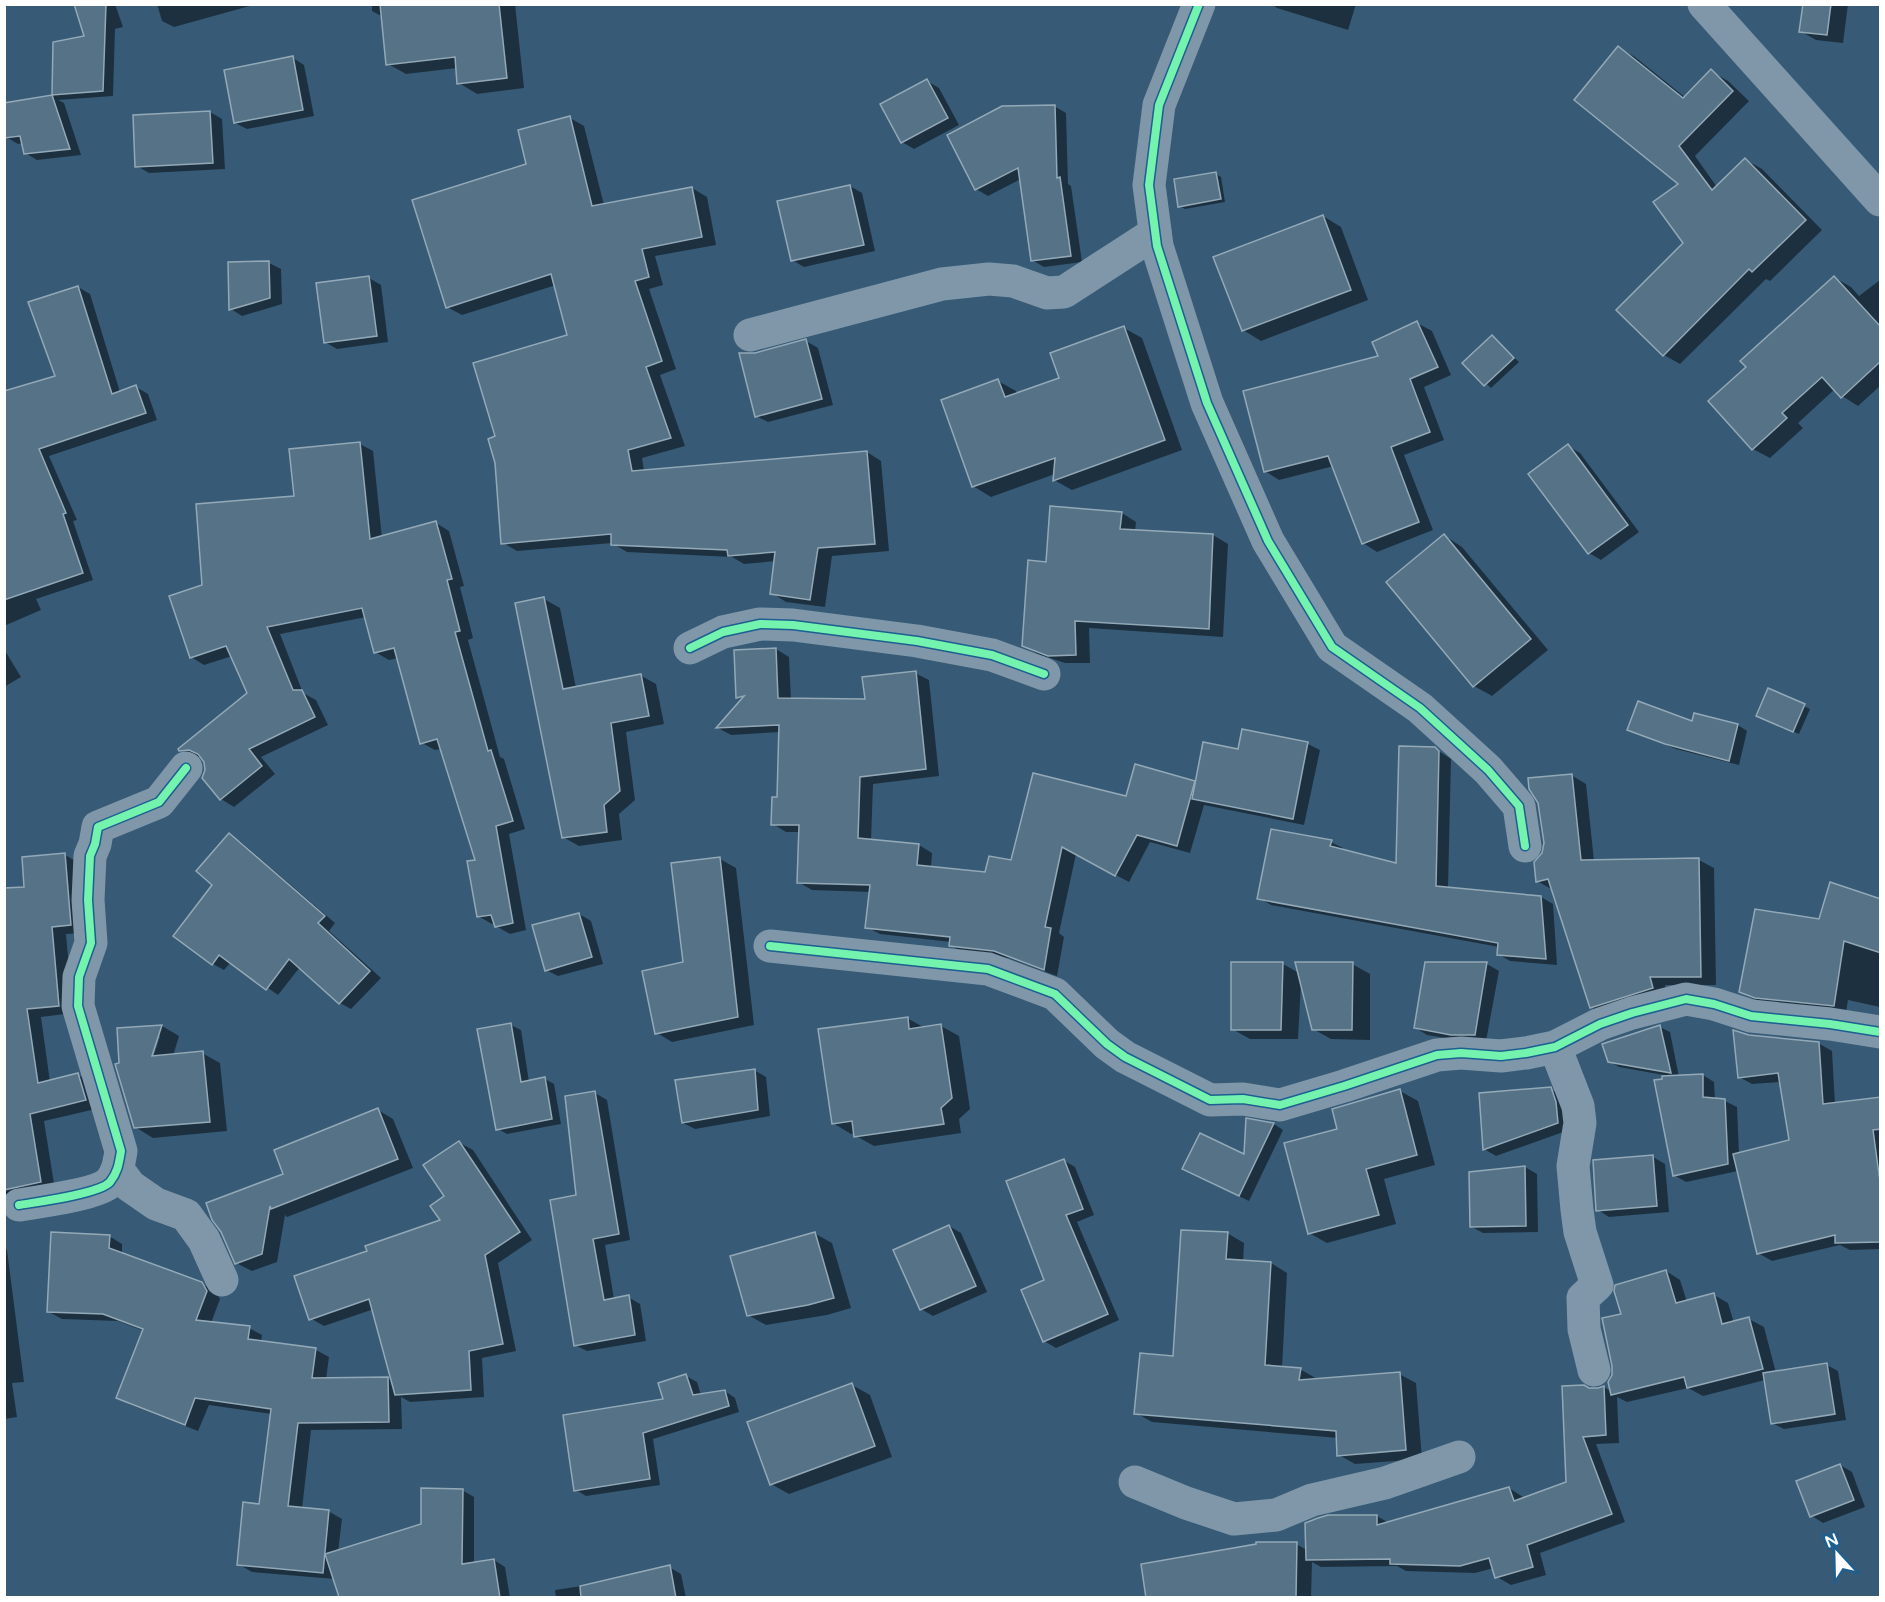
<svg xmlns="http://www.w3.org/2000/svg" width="1885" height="1602" font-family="'Varela Round',sans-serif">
<rect width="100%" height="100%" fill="#375b76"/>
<g fill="#0007" fill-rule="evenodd">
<path d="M75,4h40l8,23 -8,2 -2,67 -55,4 6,3 17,52 -44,5 -12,-7 -2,-10 -5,1 -12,-7 -2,-32 50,-9 1,-53 31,-6z"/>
<path d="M157,4h100l-83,23 -12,-6z"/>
<path d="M372,4h143l9,84 -47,6 -18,-11 -2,-15 -51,6 -18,-10 -5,-47 -11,-6z"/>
<path d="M1271,4h85l-8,26 -71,-22z"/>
<path d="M1804,4h44l-5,39 -27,-3 -16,-9z"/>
<path d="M1619,48l16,9 51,41 25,-27 17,10 21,20 -54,55 22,31 29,-27 16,9 60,61 -52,51 -4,-2 -86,85 -16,-9 21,-112 -4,-59z"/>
<path d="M293,58l11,7 10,51 -67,13 -12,-6z"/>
<path d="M927,81l12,7 20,37 -45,24 -12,-7z"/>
<path d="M1054,106l12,7 2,71 3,2 11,76 -38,5 -12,-7 -11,-81 -33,17 -12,-7z"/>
<path d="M210,112l12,7 3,50 -76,4 -12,-7z"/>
<path d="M570,118l14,8 20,79 88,-17 15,9 9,48 -61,11 8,29 -14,4 27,80 -16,6 25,71 -43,12 2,13 223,-19 14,9 8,90 -57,5 -7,51 -39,-5 -14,-9 4,-32 -32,3 -12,-7 -105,-5 -15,-9 -95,8 -14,-8 -7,-106 73,-101 -13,-51 -94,30 -15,-8 81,-142z"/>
<path d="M1216,174l5,3 4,25 -40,7 -6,-3z"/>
<path d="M850,186l12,7 13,58 -71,16 -12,-7z"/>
<path d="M1323,216l18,11 27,73 -107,41 -18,-11z"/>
<path d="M269,263l12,6 1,35 -40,12 -11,-7z"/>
<path d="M369,278l12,7 7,57 -51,7 -12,-7z"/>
<path d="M1835,278l16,9 8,9 21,-16v106l-22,20 -16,-10 -7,-7 -37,34 5,5 -33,30 -17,-9 -5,-81z"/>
<path d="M78,287l12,7 30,98 16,-5 12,7 9,26 -108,36 28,64 -4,1 20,59 -57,19 5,11 -37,16v-132l53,-117z"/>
<path d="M1417,323l15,8 19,44 -27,12 20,53 -40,15 29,75 -56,22 -14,-9 -29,-77 -55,14 -14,-9 115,-114z"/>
<path d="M1124,328l18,10 40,112 -110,40 -18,-10 1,-6 -64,23 -18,-11 25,-105 18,10 1,3 44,-15z"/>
<path d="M1492,337l27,25 -28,26 -27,-25z"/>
<path d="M806,341l12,7 15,57 -65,17 -12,-6 -1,-61z"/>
<path d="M360,444l13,7 9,87 54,-15 13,8 15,55 -4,1 13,51 -5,2 32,117 4,2 21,70 -16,5 17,96 -16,4 -14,-8 -1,-3 -3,1 -14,-8 -2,-55 -34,-112 -7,1 -13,-7 -24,-85 -9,2 -14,-8 -9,-35 -86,17 23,59 13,7 12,25 -67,32 14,17 -41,33 -13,-8 -15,-29 -1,-9 -3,-4h-8l-14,-8 69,-56 -17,-37 -28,9 -13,-8 12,-71 92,-88z"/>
<path d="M1568,446l12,7 59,79 -38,28 -12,-7z"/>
<path d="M1122,513l14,9 -1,9 78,4 15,9 -5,93 -134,-9 1,35h-25l-27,-9 -15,-9z"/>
<path d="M1445,536l17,11 86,103 -56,46 -18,-10z"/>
<path d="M544,599l16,9 16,80 64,-13 16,9 8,40 -38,8 9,68 -16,14 3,26 -43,6 -16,-9z"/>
<path d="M4,649l17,28 -17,10z"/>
<path d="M776,649l13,8 2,43 76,1 48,-28 14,7 10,96 -66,8 -2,57 48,4 13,8 -1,15 55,6 141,-76 68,-16 1,2 43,-33 4,-21 65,14 12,6 -16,75 -100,-20 -14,48 -40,-11 -21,40 -53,-28 -17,79 5,4 -7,39 -48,-18 -45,-5 -14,-8 1,-3 -71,-8 -13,-7 4,-35 -59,-2 -14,-8 2,-50h-14l-13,-8 6,-25 1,-67 -49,3 -13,-7 25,-28 -5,-3z"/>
<path d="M1769,690l41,19 -11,25 -36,-15z"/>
<path d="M1695,714l43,11 9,6 -8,34 -63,-16 -47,-19 64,-7z"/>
<path d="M1434,748l17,11 -3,130 93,8 12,7 4,61 -47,-4 -12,-7 1,-7 -228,-42 -12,-7 72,-56 12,6 -1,2 56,15z"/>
<path d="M1571,775l15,9 8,77 105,-1 15,8 2,117h-51l2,11 -61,20 -15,-9 -38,-117 -16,-9 8,-38 -6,-40z"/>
<path d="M230,835l11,7 94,81 -6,8 52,47 -30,31 -11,-6 -40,-36 -22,28 -47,-33 -7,8 -11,-6 2,-79z"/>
<path d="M65,855l14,8 5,70 -18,1 7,79 -32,4 9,65 28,-7 15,8 7,25 -56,13 11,69 -51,10v-310l22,-2z"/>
<path d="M720,859l16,9 18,157 -82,17 -15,-9 28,-70z"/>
<path d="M1880,900v107l-32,-7 -2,12 -78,-8 -16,-6 -12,-6 80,-71z"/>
<path d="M579,914l12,7 12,43 -45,12 -12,-6z"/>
<path d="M1233,964h50l16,9 53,-9 18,10v66l-39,-1 -18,-10 -12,-46 -3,56h-48l-18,-10z"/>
<path d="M1426,964h61l12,7 -13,70h-22l-37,-6 -11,-7z"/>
<path d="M907,1018l18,10 16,-2 18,10 11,73 -11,10 2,14 -87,13 -18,-10 -1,-3 -4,1 -18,-11z"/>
<path d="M511,1025l10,5 8,52 16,-3 9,5 7,40 -54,10 -9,-5z"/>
<path d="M162,1026l17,10 -6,20 29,-3 18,10 7,68 -74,7 -18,-11 -14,-63 -2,-35zM157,1036h3l-9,28 -3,-1z"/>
<path d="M1660,1027l10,5 9,45 24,-2 11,7 1,18 10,1 12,6 2,47 52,-13 -10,-59 -29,2 -13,-7 10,-41 69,7 14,8 3,53 45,-4v149l-30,1 -10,-5 -68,16 -14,-8 -20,-82 -52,11 -12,-7 -5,-99 -50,-9 -10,-6z"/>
<path d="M754,1070l12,7 4,39 -75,13 -12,-6z"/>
<path d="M1550,1089l12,7 7,34 -73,26 -12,-7z"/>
<path d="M1400,1091l18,10 17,64 -51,14 12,45 -69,19 -18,-10 30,-103z"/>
<path d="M595,1093l12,7 23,140 -25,5 9,54 14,-2 12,7 6,37 -59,10 -12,-6 3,-148z"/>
<path d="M378,1110l15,9 20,49 -126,49 -2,-2 -8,47 -25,9 -16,-8 -14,-32 63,-57z"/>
<path d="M1247,1120l27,4 9,6 -34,71 -55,-26 51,-19z"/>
<path d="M460,1143l13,7 59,90 -34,23 18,88 -34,7 2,39 -74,5 -9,-5 1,32 -91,1 -9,79 26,2 14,8 -4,33 85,-27 39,-35 12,7v66l20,-3 11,7 5,31h-165l-6,-4 -4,-15 -83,-7 -14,-8 23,-59 11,-91 -63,-9 -11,26 -67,-26 -13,-7 26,-67 -26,-10 -56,-2 -13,-7 60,-76 13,8v10l80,30 13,7 5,8 -9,24 38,5 13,7 -1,7 55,8 13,7 -3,22 62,-1 4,3 -18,-72 -50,17 -14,-8 59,-66 73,-32z"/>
<path d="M1653,1157l12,7 4,48 -60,5 -11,-7z"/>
<path d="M1063,1160l12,7 19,48 -17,7 42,98 -63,28 -12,-7 2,-61z"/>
<path d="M1525,1167l12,7 1,58 -55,1 -11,-6 -1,-54z"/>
<path d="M949,1226l12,7 26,59 -54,24 -12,-7z"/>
<path d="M814,1233l18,10 19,65 -24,7 -61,10 -18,-10z"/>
<path d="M1227,1233l17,10 -1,19 28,1 16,10 -5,95 18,1 17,10 82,-5 17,9 6,76 -67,5 -16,-9 -1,-17 -186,-16 -16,-9 39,-55z"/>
<path d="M4,1248l3,2 17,132 -12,1 5,34 -13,2z"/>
<path d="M1666,1271l14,9 7,22 27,-7 14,8 6,20 15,-4 15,8 12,46 51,-8 11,6 8,49 -62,9 -12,-6 -7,-43 -62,16 -15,-8 -61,14 -10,-5 2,46 -23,1 29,78 -85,31 6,22 -35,10 -14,-8 -3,-9 -19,5 -69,-2 -9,-5 -76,1 -9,-5 -1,36h-163l148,-54 11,6 70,-34 12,7 120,-35 14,9 1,2 44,-16 21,-93 15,-3 8,5 11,-77z"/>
<path d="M686,1376l11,6 4,13 24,-4 10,7 4,14 -86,27 7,46 -74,11 -10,-6 89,-90z"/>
<path d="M852,1385l18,10 22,62 -103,37 -18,-10z"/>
<path d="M1840,1465l12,7 13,35 -42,16 -11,-7z"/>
<path d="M669,1567l12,7 5,24h-130l-1,-8 80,-12z"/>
</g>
<g fill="#557287" stroke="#94a9b7" stroke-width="1.5">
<path d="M74,4h32l-3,87 -51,4 1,-53 31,-6z"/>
<path d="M380,4h119l8,74 -50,6 -2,-27 -69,8z"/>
<path d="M1803,4h28l-4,31 -28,-3z"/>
<path d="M1618,46l65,52 28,-29 22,22 -54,55 33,44 33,-32 61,62 -54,52 -3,-3 -86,87 -47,-46 67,-67 -30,-41 25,-18 -104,-84z"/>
<path d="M293,56l10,54 -69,13 -10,-53z"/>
<path d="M927,79l21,39 -47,25 -21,-39z"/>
<path d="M52,95l18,54 -46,5 -4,-18 -16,2v-35z"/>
<path d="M1055,105l2,73 3,-1 11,79 -40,5 -13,-93 -43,22 -28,-55 55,-29z"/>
<path d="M210,111l3,52 -78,4 -2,-52z"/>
<path d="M570,116l22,90 100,-19 10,50 -60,12 7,28 -14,4 27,80 -16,6 25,71 -43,12 4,21 235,-20 8,93 -57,4 -8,52 -40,-6 5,-42 -47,4 -1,-6 -116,-5v-11l-110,10 -6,-81 -7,-24 7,-3 -22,-73 94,-28 -16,-61 -105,34 -34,-108 114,-36 -8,-34z"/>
<path d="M1216,172l5,27 -43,8 -4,-28z"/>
<path d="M850,185l14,60 -73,16 -14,-60z"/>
<path d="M1323,215l28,75 -109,41 -29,-74z"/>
<path d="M269,261l1,37 -41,12 -1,-48z"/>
<path d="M369,276l8,60 -53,7 -8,-60z"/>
<path d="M1834,276l47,51v34l-40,37 -19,-21 -40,36 5,5 -35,32 -44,-49 38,-34 -6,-6z"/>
<path d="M78,286l34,108 24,-9 10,28 -107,36 27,64 -3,1 20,59 -79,27v-209l51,-15 -27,-74z"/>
<path d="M1417,321l21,46 -28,12 20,53 -39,15 28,75 -57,22 -34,-88 -64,16 -21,-81 135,-35 -6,-14z"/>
<path d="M1124,326l41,114 -112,41 2,-23 -83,29 -31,-87 57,-21 7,18 54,-19 -9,-25z"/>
<path d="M1492,335l22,23 -30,28 -22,-23z"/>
<path d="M806,339l16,60 -67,18 -16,-64h16z"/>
<path d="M360,442l10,97 66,-18 16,58 -5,1 13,51 -5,1 33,119 3,-1 22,71 -17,5 17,97 -18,4 -4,-12 -14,2 -10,-56 8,-1 -38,-121 -17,5 -26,-96 -20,5 -12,-45 -95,19 26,63h9l13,27 -66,32 13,17 -42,34 -18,-22 3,-8 -1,-8 -6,-8 -9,-4 -10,1 -1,-2 69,-56 -21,-47 -36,12 -21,-62 33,-11 -6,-81 98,-8 -5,-47z"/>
<path d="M1568,444l60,81 -40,29 -60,-80z"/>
<path d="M1050,506l72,6 -2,17 93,5 -4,95 -134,-8 1,34 -28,1 -26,-10 6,-86 18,2z"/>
<path d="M1444,534l87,105 -58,48 -87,-105z"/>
<path d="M544,597l19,92 78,-15 8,42 -38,7 9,68 -16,14 3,27 -45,6 -47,-235z"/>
<path d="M776,648l2,50 87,1 -3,-22 54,-6 10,98 -66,8 -2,61 61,6 -2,21 68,7 4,-16 22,4 22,-87 93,23 9,-32 60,17 -18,65 -40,-11 -22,41 -53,-29 -17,80 6,1 -7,42 -50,-19 -45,-5 1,-9 -85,-9 5,-43 -73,-2 2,-58h-28l1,-28h5l2,-72 -63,3 28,-32 -8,2 -2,-48z"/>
<path d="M1768,688l37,16 -12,28 -37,-16z"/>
<path d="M1638,701l54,20 2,-8 44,11 -9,37 -64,-17 -38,-14z"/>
<path d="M1242,729l66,13 -15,77 -101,-20 11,-57 35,7z"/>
<path d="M1399,746l36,1 4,4 -3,135 105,10 5,63 -49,-4 1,-12 -241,-44 14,-70 61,11 -2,6 66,17z"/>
<path d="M1572,774l9,86 118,-2 2,119h-51l3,11 -63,20 -42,-129 -12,3 -2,-20 8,-9 2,-10 -6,-40 -9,-14 -1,-11z"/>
<path d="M229,833l96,83 -7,7 52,48 -31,33 -50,-45 -23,31 -47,-35 -7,10 -39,-29 39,-51 -16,-14z"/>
<path d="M65,853l6,72 -19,2 7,79 -32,3 11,74 40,-10 8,27 -56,14 11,68 -37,8v-302l20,-1 -2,-30z"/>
<path d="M720,857l18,160 -83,17 -13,-63 41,-9 -12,-99z"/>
<path d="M1830,882l51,17v54l-37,-12 -10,65 -79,-8 -16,-6 16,-83 64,10z"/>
<path d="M579,913l13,44 -47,14 -13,-46z"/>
<path d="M1231,962h52l-2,68h-50z"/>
<path d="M1295,962h58l-1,68h-40z"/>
<path d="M1425,962h62l-12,73h-24l-37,-7z"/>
<path d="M908,1017l1,12 32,-5 11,74 -11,10 3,16 -90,13 -2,-16 -20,3 -14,-95z"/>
<path d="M511,1023l10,59 24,-5 7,42 -56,11 -19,-101z"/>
<path d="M162,1025l-10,31 51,-5 7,71 -76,6 -19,-64 4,-1 -2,-35z"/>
<path d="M1660,1025l11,48 -63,-11 -6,-18z"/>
<path d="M1733,1030l16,5 70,7 4,62 58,-7v32l-8,1 8,59v53l-46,1v-8l-78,19 -24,-100 56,-14 -11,-67 -40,5z"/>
<path d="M755,1069l3,41 -76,13 -7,-43z"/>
<path d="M1703,1074v23l22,2 3,65 -55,12 -19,-96 8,-1v-3z"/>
<path d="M1551,1087l5,15 2,21 -75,27 -4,-57z"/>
<path d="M1400,1089l17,66 -51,14 13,46 -71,19 -24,-91 53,-14 -5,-20z"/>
<path d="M595,1091l24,143 -26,5 11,61 25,-5 6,40 -61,11 -24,-146 26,-5 -11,-99z"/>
<path d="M378,1108l20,51 -127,50 -1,-3 -8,48 -27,10 -14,-32 -9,-12 -6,-17 77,-29 -9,-24z"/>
<path d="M1246,1118l28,5 -35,73 -57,-27 18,-36 44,21z"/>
<path d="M459,1141l61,91 -35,23 18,89 -34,7 2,39 -76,5 -26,-96 -60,21 -15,-44 73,-25 -2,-5 75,-26 -10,-14 14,-10 -21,-31z"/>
<path d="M1653,1155l4,51 -61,5 -3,-51z"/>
<path d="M1064,1159l19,50 -17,6 42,99 -65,28 -22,-52 23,-10 -38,-99z"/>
<path d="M1525,1166l1,60 -56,1 -1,-55z"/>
<path d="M949,1225l27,61 -56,24 -27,-60z"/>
<path d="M1181,1230l47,2 -2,27 45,3 -6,103 36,3 -2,12 101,-8 6,78 -69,6 -1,-25 -202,-17 6,-61 33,3z"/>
<path d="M51,1232l59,3 -1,13 93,34 5,9 -11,29 54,6 -2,13 68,9 -4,30 76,-1 1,45 -91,1 -10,83 41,4 -6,63 -86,-8 6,-63 16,2 12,-95 -76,-11 -10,27 -69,-27 27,-69 -40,-15 -56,-2z"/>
<path d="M815,1232l19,66 -26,7 -61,11 -17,-60z"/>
<path d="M1666,1270l10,33 38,-10 8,31 27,-7 14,52 -76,19 -3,-11 -73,18 -3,-13 4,-7v-9l-10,-48 19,-4 -7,-23 1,-6z"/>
<path d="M1827,1363l8,51 -64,10 -8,-51z"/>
<path d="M686,1374l7,21 32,-5 4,16 -86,27 7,46 -76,12 -11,-76 100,-16 -5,-16z"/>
<path d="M852,1383l23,63 -105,39 -23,-63z"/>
<path d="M1584,1385l5,3h9l6,-2 2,49 -23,2 29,77 -85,31 6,22 -38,11 -6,-20 -29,8 -70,-2v-5l-84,1 -1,-37 13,-5 10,-3h49v10l132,-38 5,14 52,-19 -4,-96z"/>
<path d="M1840,1464l14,36 -44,17 -14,-36z"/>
<path d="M421,1488l42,1 -1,75 32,-5 6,39 -161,-1 -14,-43 96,-30z"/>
<path d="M1256,1542h41l-1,56h-150l-5,-34 115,-20z"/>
<path d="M670,1565l6,33h-95l-1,-12z"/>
</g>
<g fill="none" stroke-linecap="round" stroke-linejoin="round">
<g stroke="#7f97a9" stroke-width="33">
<path d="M1199,4l-40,101 -10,80 8,61 50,157 61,138 64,106 88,61 68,62 31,36 6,40"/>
<path d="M1704,4l176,196"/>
<path d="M750,335l192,-51 47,-5 24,2 34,12 17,-1 91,-59"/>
<path d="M690,648l33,-16 37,-8 33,1 124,16 75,14 52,19"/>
<path d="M770,946l218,23 67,25 52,50 18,13 85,43 33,-1 37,6 64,-19 93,-31 24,-2 40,3 25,-3 29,-6 45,-23 32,-11 54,-14 28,5 37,12 79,8 50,8"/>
<path d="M1555,1047l23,59 2,17 -7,43 4,44 3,22 17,53 -14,13 1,31 10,41"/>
<path d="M118,1170l12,16 26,18 30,11 18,25 18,40"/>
<path d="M19,1205c18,-3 80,-11 91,-23 8,-10 9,-19 11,-31l-43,-145 1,-29 12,-34 -3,-43 2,-44 5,-12 3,-17 61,-25 27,-34"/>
<path d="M1135,1482l51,21 48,16 42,-4 36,-15 73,-17 74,-26"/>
</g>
<defs>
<g id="cycleway">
<path d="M1199,4l-40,101 -10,80 8,61 50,157 61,138 64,106 88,61 68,62 31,36 6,40"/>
<path d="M690,648l33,-16 37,-8 33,1 124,16 75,14 52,19"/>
<path d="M770,946l218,23 67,25 52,50 18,13 85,43 33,-1 37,6 64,-19 93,-31 24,-2 40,3 25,-3 29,-6 45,-23 32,-11 54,-14 28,5 37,12 79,8 50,8"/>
<path d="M19,1205c18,-3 80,-11 91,-23 8,-10 9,-19 11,-31l-43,-145 1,-29 12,-34 -3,-43 2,-44 5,-12 3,-17 61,-25 27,-34"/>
</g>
</defs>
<use href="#cycleway" stroke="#1d5f90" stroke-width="11"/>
<use href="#cycleway" stroke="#73f3ae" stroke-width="8"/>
</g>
<rect width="1885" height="1602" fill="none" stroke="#ffffff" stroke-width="12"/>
<g transform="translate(1837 1554) rotate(338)" stroke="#1d5f90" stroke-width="4.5" paint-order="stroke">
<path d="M0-4.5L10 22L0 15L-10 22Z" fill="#ffffff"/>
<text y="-9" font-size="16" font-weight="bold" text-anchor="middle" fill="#ffffff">N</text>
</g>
</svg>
